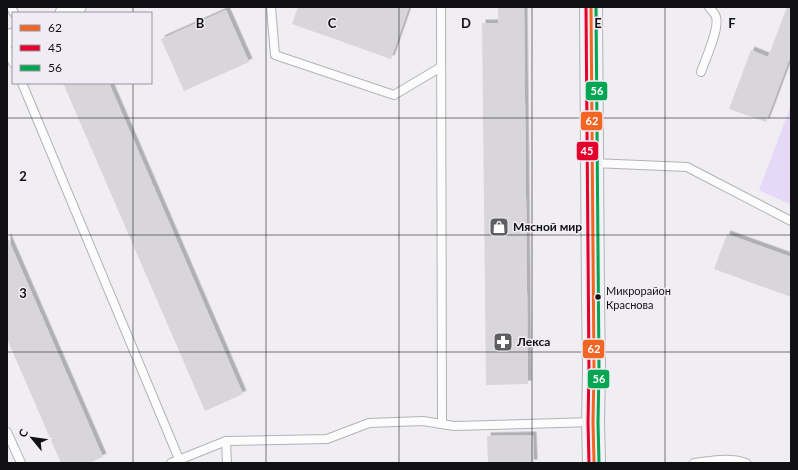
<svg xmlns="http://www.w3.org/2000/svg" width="798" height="470" font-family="Lato,sans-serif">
<defs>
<filter id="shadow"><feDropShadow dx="3.5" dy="-3.5" stdDeviation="0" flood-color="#0004"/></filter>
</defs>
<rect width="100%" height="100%" fill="#f0eef3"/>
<path fill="#e6d9f8" d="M791,105v100l-32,-15z"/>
<g fill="#d8d6da" filter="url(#shadow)">
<path d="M298,7h111l-18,52 -99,-35z"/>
<path d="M498,7h26l4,377 -42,1 -4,-362h16z"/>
<path d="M787,7h4v48l-25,67 -37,-13 22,-59 17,7z"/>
<path d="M226,10l23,52 -65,29 -23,-52z"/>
<path d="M63,83h46l134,311 -38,17z"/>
<path d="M727,234l64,23v40l-77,-28z"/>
<path d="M7,236l96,221 -14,6h-28l-54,-124z"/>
<path d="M533,435l1,28h-46l-1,-27z"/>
</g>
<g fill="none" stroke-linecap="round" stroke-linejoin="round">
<defs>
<g id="lane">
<path d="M11,7l3,6"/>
<path d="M271,7l4,48 119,40 47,-28"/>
<path d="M441,7l1,417"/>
<path d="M7,48l6,15"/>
<path d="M701,72c4,-12 19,-44 15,-55 -1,-4 -5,-7 -7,-10"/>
<path d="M22,83l157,376"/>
<path d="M593,163l94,4 104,54"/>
<path d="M7,432l14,31"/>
<path d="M226,441l1,22"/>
<path d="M171,463l55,-22 101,-2 42,-16 54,-2 31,5 139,-4"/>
<path d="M694,463c18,-2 35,-6 52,0"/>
</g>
<g id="street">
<path d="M64,13l13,-6"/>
<path d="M7,39l6,-2"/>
</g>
<path id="secondary" d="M591,7l2,291 1,72 -1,52 1,41"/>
</defs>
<use href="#lane" stroke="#b3b2b5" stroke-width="10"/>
<use href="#street" stroke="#b3b2b5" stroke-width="19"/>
<use href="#secondary" stroke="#b3b2b5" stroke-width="24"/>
<use href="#lane" stroke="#fdfcfd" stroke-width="8"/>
<use href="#street" stroke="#fdfcfd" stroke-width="17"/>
<use href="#secondary" stroke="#f4f3f6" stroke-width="22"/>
<defs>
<path id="bus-1" d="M591,7l3,363 -1,52 1,41"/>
<path id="bus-2" d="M586,7l3,363 -1,52 1,41"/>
<path id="bus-3" d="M596,7l3,363 -1,52 1,41"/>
</defs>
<use href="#bus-1" stroke="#f0ecf5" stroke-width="6"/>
<use href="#bus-2" stroke="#f0ecf5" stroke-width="6"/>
<use href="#bus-3" stroke="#f0ecf5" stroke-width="6"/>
<use href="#bus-1" stroke="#f26522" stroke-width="3"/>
<use href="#bus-2" stroke="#e4002b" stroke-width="3"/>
<use href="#bus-3" stroke="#00a651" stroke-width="3"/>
</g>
<path fill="none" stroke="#111013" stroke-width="1" stroke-opacity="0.55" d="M133,7v6M266,7v456M399,7v456M532,7v456M665,7v456M133,83v380M7,118h784M7,235h784M7,352h784"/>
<defs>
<symbol id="shop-square" viewBox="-11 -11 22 22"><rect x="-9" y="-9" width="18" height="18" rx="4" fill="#5f5e61" stroke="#f0ecf5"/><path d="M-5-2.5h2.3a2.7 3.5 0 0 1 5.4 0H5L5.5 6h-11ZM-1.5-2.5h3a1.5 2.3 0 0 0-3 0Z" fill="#fff"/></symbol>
<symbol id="pharmacy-square" viewBox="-11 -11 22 22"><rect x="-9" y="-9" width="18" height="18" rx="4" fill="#5f5e61" stroke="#f0ecf5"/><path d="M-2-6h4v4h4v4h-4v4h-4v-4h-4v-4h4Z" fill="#fff"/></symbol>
</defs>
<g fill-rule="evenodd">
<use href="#shop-square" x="488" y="216" width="22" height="22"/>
<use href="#pharmacy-square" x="492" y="331" width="22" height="22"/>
</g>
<circle fill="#111013" stroke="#f0ecf5" stroke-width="1.5" cx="598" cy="297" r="3.5"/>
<g text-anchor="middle" stroke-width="3" stroke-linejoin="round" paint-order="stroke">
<g font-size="11" fill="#111013" stroke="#f0ecf5" text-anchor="start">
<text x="606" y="295">Микрорайон<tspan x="606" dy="14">Краснова</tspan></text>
</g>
<g font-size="12" font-weight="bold" fill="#111013" stroke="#f0ecf5" text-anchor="start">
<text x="513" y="231">Мясной мир</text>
<text x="517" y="346">Лекса</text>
</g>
</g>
<g font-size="13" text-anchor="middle" font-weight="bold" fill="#111013" stroke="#f0ecf5" stroke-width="3" stroke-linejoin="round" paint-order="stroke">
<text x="200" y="28">B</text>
<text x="332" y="28">C</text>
<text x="466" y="28">D</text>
<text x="598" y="28">E</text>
<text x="732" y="28">F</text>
<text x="23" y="181">2</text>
<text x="23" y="298">3</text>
</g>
<g stroke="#f0ecf5" stroke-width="1.5">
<rect x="585" y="81" width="23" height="20" rx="4" fill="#00a651"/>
<rect x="580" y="111" width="23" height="20" rx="4" fill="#f26522"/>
<rect x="576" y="141" width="23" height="20" rx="4" fill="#e4002b"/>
<rect x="582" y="339" width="23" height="20" rx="4" fill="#f26522"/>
<rect x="587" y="369" width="23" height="20" rx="4" fill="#00a651"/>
</g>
<g font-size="11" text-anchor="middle" font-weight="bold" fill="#fff">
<text x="597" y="95">56</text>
<text x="592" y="125">62</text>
<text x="587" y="155">45</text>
<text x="594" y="353">62</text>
<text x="599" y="383">56</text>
</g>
<rect width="798" height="470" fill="none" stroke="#111013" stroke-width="16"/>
<rect x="12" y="12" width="140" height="72" fill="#f0ecf5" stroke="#97949b"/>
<rect x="20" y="25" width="20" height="6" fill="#f26522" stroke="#97949b"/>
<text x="48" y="32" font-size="12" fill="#111013">62</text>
<rect x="20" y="45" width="20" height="6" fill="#e4002b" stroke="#97949b"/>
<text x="48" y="52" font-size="12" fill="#111013">45</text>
<rect x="20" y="65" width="20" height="6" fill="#00a651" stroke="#97949b"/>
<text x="48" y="72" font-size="12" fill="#111013">56</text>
<g transform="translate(32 438) rotate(299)" stroke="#f0ecf5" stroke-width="3" paint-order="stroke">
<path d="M0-3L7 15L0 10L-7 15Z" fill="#111013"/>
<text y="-6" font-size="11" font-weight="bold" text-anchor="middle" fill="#111013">С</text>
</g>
</svg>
